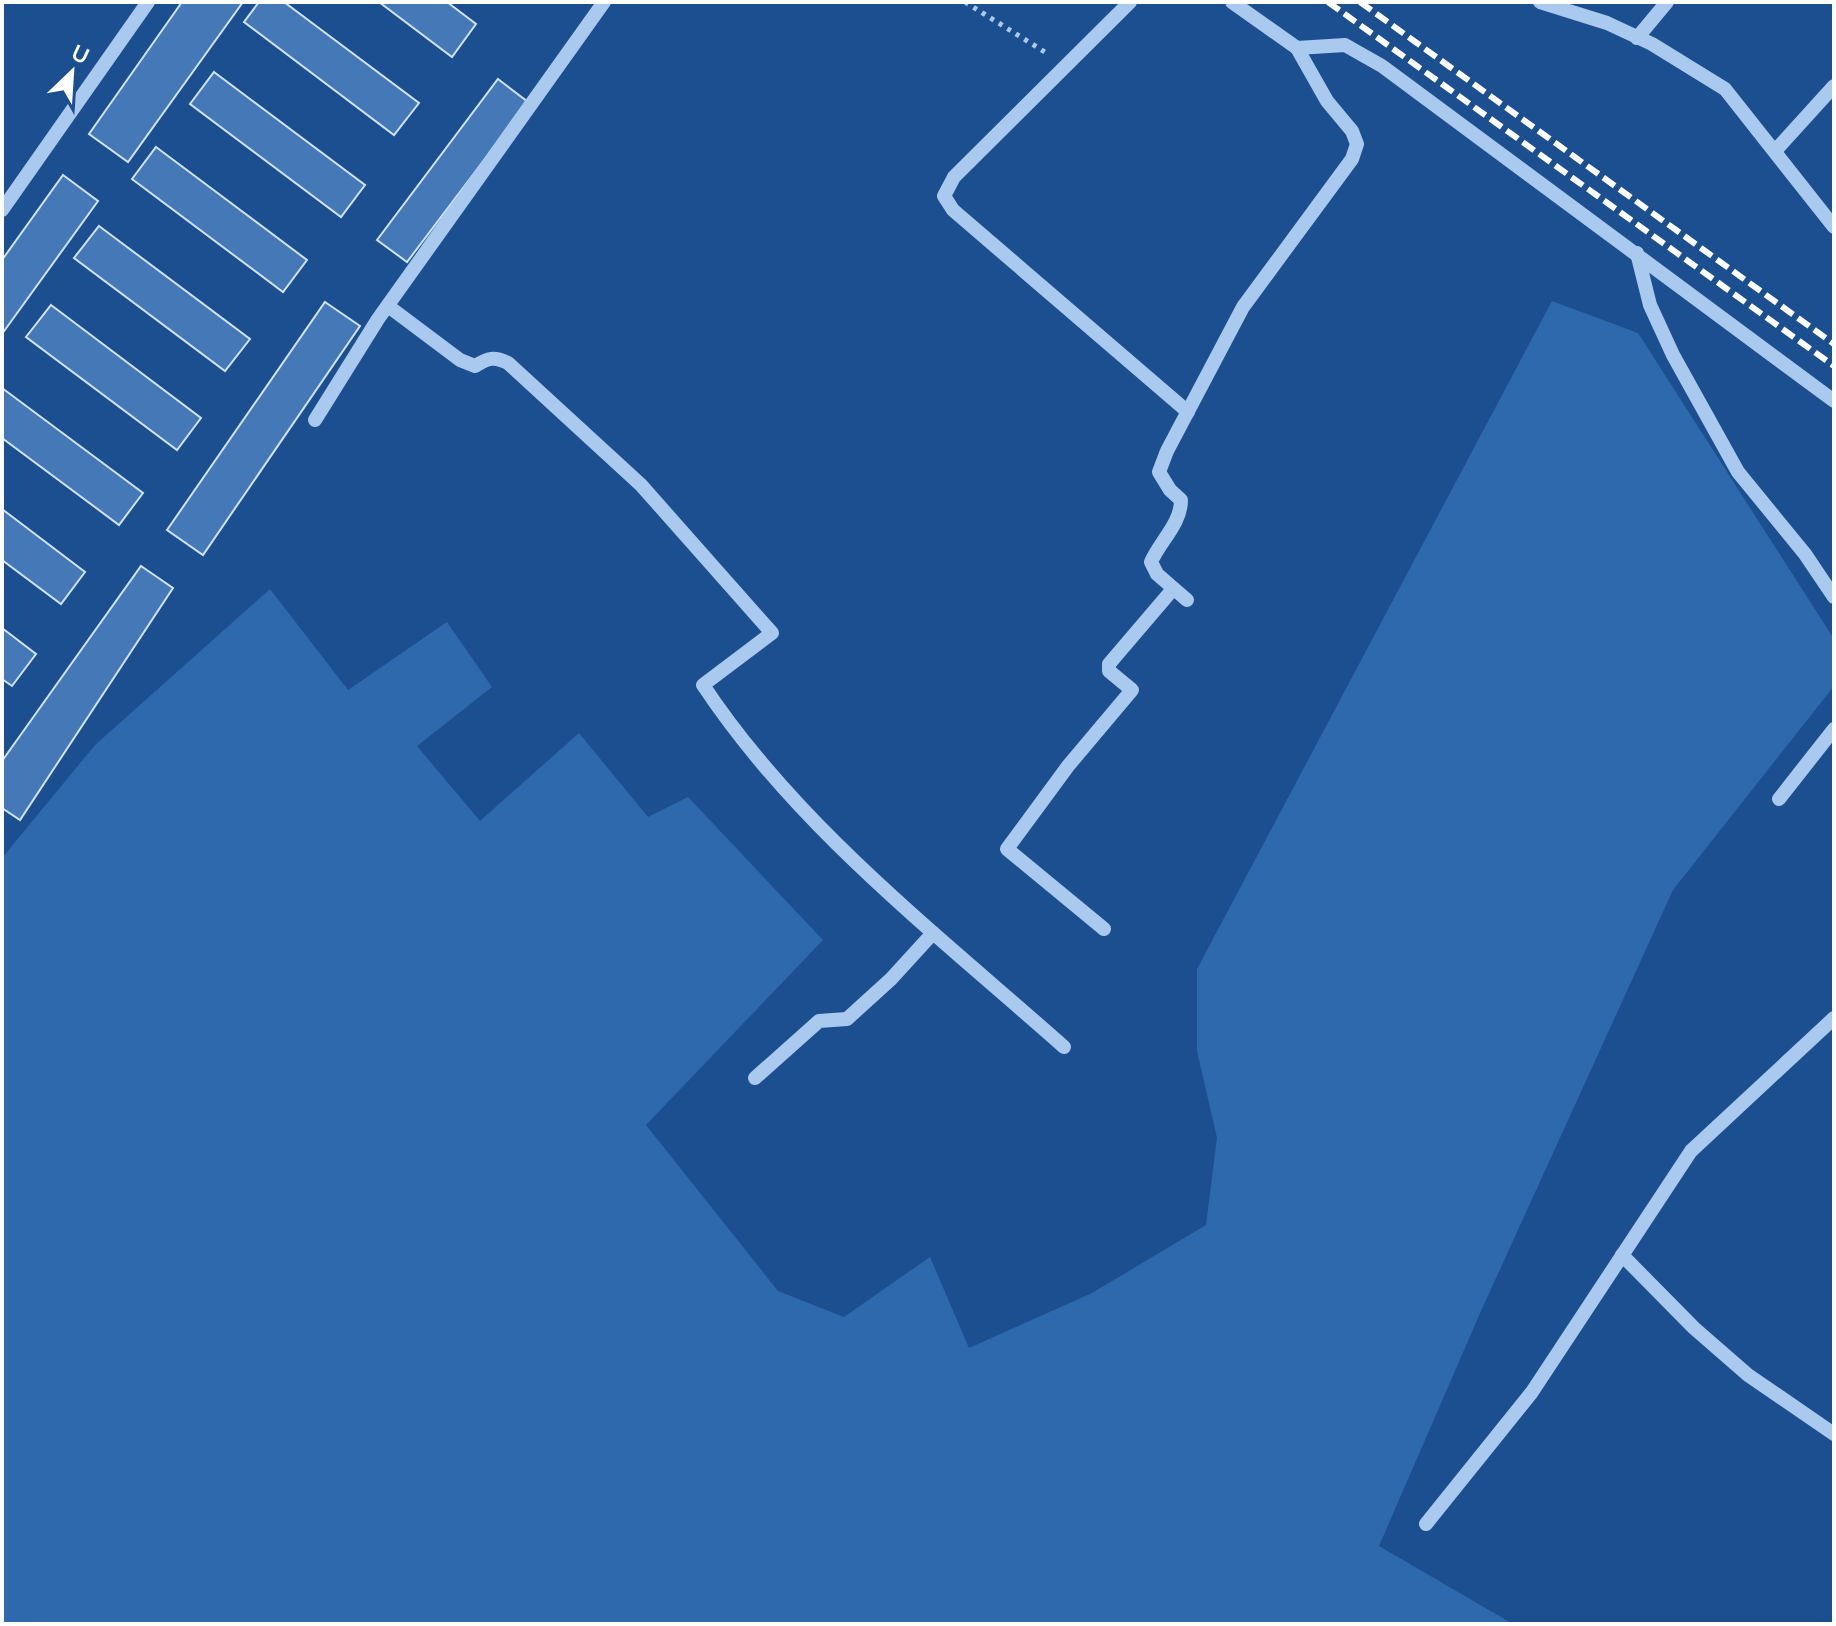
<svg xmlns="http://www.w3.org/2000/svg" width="1836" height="1626" font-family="Mulish,sans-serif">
<rect width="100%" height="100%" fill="#1b4f8f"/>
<path fill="#2e69ad" d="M1552,301l86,32 196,306v47l-161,204 -192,421 -102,235 134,78h-1511v-766l93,-113 175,-156 78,101 99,-68 45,65 -75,59 63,75 99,-88 69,84 40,-20 135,143 -177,185 132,166 66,26 86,-60 39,91 123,-55 114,-68 11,-87 -20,-87v-82z"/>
<g fill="#4478b7" stroke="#cfe3fa" stroke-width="2">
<path d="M182,2h61l-115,160 -39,-28z"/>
<path d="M259,2h25l135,101 -25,32 -150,-113z"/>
<path d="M379,2h68l29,22 -24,33z"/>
<path d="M214,72l151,113 -24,32 -151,-113z"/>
<path d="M498,79l30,23 -121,160 -30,-22z"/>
<path d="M156,147l151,113 -24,32 -151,-113z"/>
<path d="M63,175l35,26 -96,133v-74z"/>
<path d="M99,226l151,113 -25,32 -151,-113z"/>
<path d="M325,302l35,24 -157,229 -36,-25z"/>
<path d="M51,305l150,113 -24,32 -151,-113z"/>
<path d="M2,388l141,105 -24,32 -117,-87z"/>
<path d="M2,509l83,63 -24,32 -59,-44z"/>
<path d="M141,566l32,22 -153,232 -18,-12v-47z"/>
<path d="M2,628l34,26 -24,32 -10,-7z"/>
</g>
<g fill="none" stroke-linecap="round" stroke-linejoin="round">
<path stroke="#a9c9ee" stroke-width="5" stroke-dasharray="4 6" stroke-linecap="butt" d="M965,2l83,52"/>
<g stroke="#a9c9ee" stroke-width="14">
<path d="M1130,2l-176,175 -10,19 9,14 235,202"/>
<path d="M1232,2l65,46 48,-3 37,21 452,335"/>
<path d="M1540,2l67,21 45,21 73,45 109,138"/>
<path d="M1637,38l30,-36"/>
<path d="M1775,151l59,-65"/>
<path d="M2,210l146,-208"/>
<path d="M1637,253l13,52 23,50 65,117 67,82 29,43"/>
<path d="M388,306l72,54 15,6c13,-8 19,-10 33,-3l133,122 131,148 -69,52c95,143 234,249 361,362"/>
<path d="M315,420l63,-101 226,-317"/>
<path d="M1187,600l-30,-26 -6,-12c9,-21 30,-38 30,-62l-11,-10 -11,-18 8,-21 76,-144 109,-148 5,-15 -5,-13 -25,-30 -30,-53"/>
<path d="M1779,799l55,-70"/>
<path d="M1104,929l-97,-80 61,-83 64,-76 -23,-19v-7l64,-75"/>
<path d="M755,1078l64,-57 28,-2 44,-40 42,-46"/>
<path d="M1622,1255l72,73 54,47 86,59"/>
<path d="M1426,1524l106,-132 159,-241 143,-133"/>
</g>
<g stroke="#fff" stroke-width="6" stroke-dasharray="14 6" stroke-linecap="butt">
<path d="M1328,2l506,364"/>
<path d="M1360,2l474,342"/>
</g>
</g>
<rect width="1836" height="1626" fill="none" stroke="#ffffff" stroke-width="8"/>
<g transform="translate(72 72) rotate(25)" stroke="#1b4f8f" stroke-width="6" paint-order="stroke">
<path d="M0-6L14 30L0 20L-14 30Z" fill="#ffffff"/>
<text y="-12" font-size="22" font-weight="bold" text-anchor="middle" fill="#ffffff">U</text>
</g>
</svg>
